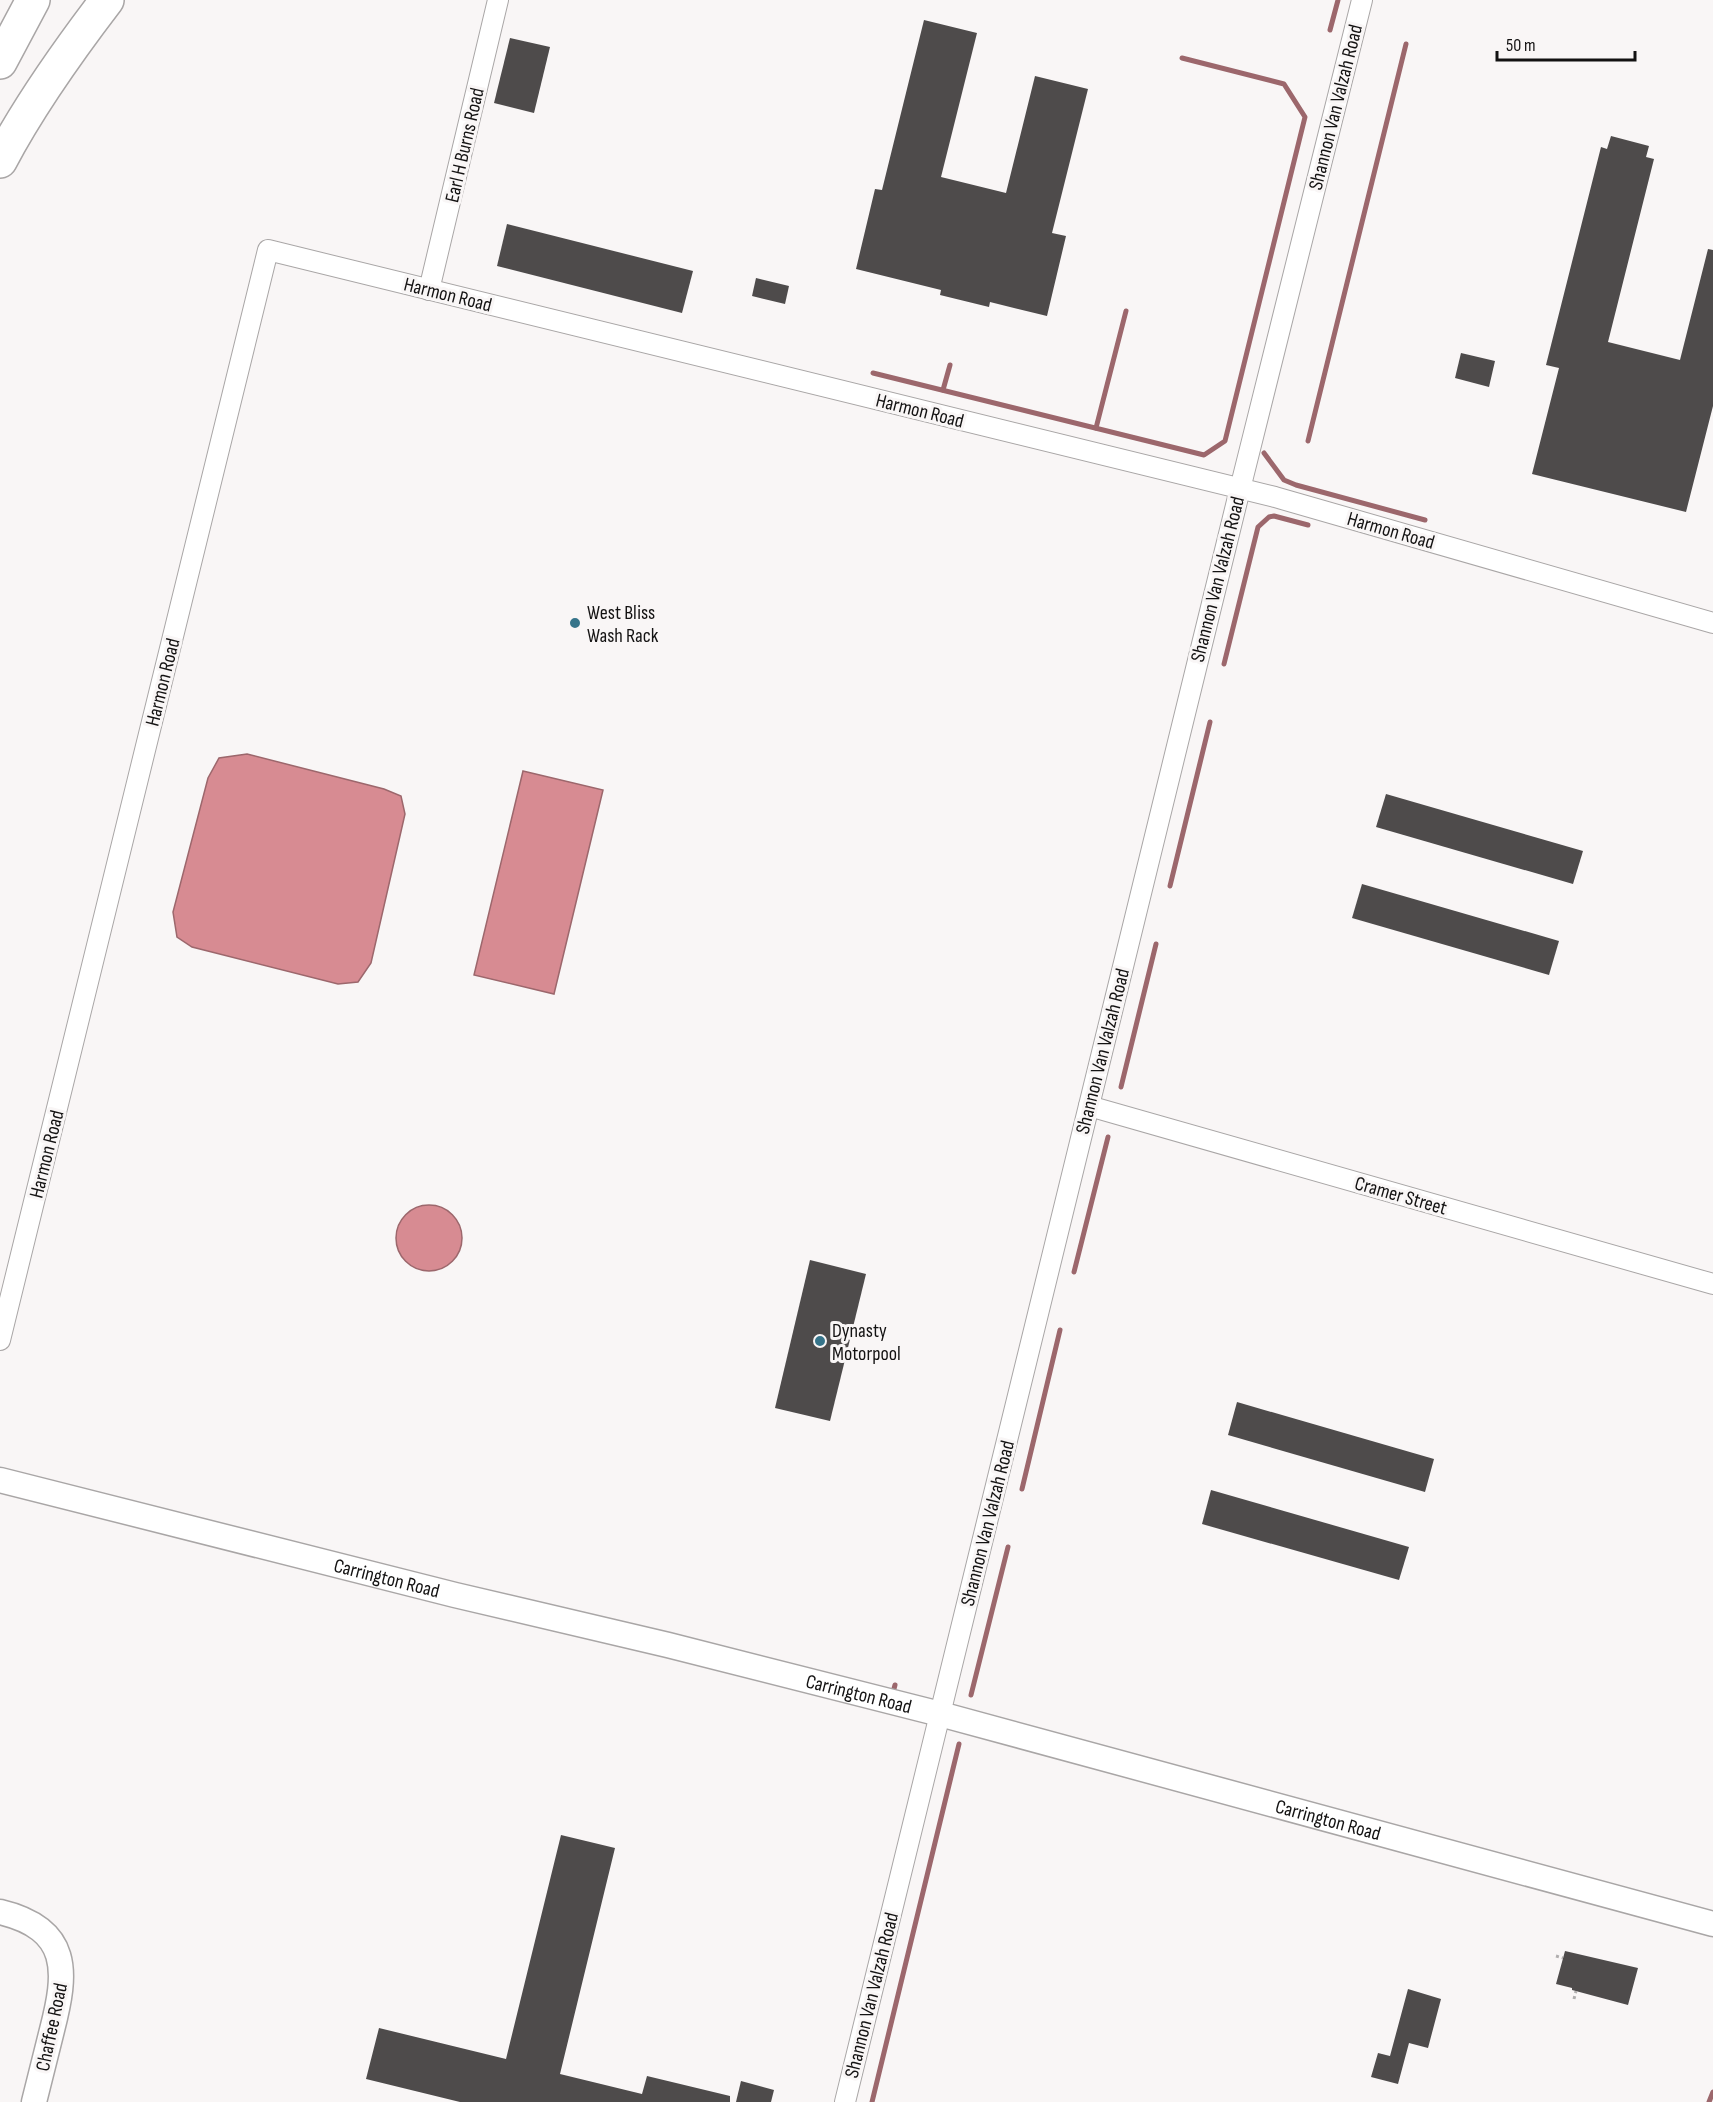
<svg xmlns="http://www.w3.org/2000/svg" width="1713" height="2102" font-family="'Sofia Sans Condensed',sans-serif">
<rect width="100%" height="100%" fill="#f9f6f6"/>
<g fill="#d78b92" stroke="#9c676c" stroke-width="1.5">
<path d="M247,754l137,35 17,7 4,18 -34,149 -13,19 -20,2 -146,-37 -15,-10 -4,-25 35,-134 11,-20z"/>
<path d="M523,771l80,19 -49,204 -80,-19z"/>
<circle cx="429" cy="1238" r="33"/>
</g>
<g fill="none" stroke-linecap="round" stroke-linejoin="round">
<g stroke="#9c676c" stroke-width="5">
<path d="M1330,30l8,-30"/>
<path d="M873,373l331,82 21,-14 80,-324 -21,-33 -102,-26"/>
<path d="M943,390l7,-25"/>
<path d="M1096,428l30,-117"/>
<path d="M1308,441l98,-397"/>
<path d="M1264,453l20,27 12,5 129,35"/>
<path d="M1224,664l34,-137 11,-10 5,-1 34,9"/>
<path d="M1170,886l40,-164"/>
<path d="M1121,1087l35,-143"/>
<path d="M1074,1272l34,-135"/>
<path d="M1022,1489l38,-159"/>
<path d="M971,1695l37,-148"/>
<path d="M892,1696l3,-11"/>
<path d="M872,2102l87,-358"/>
<path d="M1709,2102l4,-10"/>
</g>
</g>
<g fill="#4e4b4b">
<path d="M924,20l53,13 -36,144 65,16 29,-117 53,13 -36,144 14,3 -19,80 -57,-14 -1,5 -49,-12 1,-5 -85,-21 19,-80 7,1z"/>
<path d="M510,38l40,9 -16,66 -40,-10z"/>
<path d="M1611,136l38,10 -3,11 8,2 -46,183 72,18 28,-111 5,1v156l-27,106 -154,-38 27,-106 -13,-3 55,-218 6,2z"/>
<path d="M507,224l186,47 -11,42 -185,-47z"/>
<path d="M756,278l33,8 -4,18 -33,-8z"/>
<path d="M1461,353l34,8 -6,26 -34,-9z"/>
<path d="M1386,794l197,57 -10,33 -197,-57z"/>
<path d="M1362,884l197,57 -10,34 -197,-57z"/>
<path d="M810,1260l56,14 -36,147 -55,-13z"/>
<path d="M1237,1402l197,57 -9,33 -197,-57z"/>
<path d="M1211,1490l198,57 -10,33 -197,-56z"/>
<path d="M561,1835l54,13 -55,226 82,20 5,-18 83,20v6h-270l-94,-23 13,-51 127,31z"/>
<path d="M1565,1951l73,17 -10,37 -56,-15v-2l-16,-4z"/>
<path d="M1408,1989l33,10 -13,49 -19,-5 -11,41 -27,-7 7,-24 12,3z"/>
<path d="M741,2081l33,9 -3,12h-35z"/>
</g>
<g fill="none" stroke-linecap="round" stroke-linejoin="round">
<defs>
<g id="minor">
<path d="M429,290l69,-290"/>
<path d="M1089,1106l624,178"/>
<path d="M0,1340l268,-1090 1007,247 438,126"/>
<path d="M845,2102l395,-1613 122,-489"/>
</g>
<g id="tertiary">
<path id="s1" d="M0,1480l455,115 213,50 272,69 773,210"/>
<path d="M0,1912c71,17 67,60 52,118 -6,24 -12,48 -18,72"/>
</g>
<g id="motorway">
<path d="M0,62l33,-62"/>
<path d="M0,161c30,-57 68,-110 107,-161"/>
</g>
</defs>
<use href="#minor" stroke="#a9a6a6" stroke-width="22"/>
<use href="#tertiary" stroke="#a9a6a6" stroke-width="27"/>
<use href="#motorway" stroke="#a9a6a6" stroke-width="36"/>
<g stroke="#b0aeae" stroke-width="3" stroke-dasharray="3 3" stroke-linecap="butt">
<path d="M1556,1956l7,2"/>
<path d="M1574,1999l2,-8"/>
</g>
<use href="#minor" stroke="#fff" stroke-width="20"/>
<use href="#tertiary" stroke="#fff" stroke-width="24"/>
<use href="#motorway" stroke="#fff" stroke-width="33"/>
</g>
<g fill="#36748a" stroke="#f9f6f6" stroke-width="2">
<circle cx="575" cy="623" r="6"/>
<circle cx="820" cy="1341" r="6"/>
</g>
<g text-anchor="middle" stroke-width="6" stroke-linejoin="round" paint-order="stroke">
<g font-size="20" fill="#131212" stroke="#f9f6f6">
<text transform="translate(1335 107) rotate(-76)" y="7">Shannon Van Valzah Road</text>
<text transform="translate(464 145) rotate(-77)" y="7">Earl H Burns Road</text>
<text transform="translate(448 294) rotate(14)" y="7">Harmon Road</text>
<text transform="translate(920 410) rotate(14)" y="7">Harmon Road</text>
<text transform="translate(1391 530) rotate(16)" y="7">Harmon Road</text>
<text transform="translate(1217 579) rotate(-76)" y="7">Shannon Van Valzah Road</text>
<text transform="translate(162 682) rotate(-76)" y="7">Harmon Road</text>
<text transform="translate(1102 1051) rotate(-76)" y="7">Shannon Van Valzah Road</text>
<text transform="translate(46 1154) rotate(-76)" y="7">Harmon Road</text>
<text transform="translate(1401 1195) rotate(16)" y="7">Cramer Street</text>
<text transform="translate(987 1523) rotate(-76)" y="7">Shannon Van Valzah Road</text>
<text dy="7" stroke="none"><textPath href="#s1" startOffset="399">Carrington Road</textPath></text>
<text dy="7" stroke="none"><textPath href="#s1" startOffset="885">Carrington Road</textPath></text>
<text dy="7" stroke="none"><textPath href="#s1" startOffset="1371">Carrington Road</textPath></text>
<text transform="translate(871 1995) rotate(-76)" y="7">Shannon Van Valzah Road</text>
<text transform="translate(51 2027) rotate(-78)" y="7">Chaffee Road</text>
</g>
<g font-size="20" fill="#131212" stroke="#f9f6f6" text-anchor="start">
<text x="587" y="619">West Bliss<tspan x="587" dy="23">Wash Rack</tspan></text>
<text x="832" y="1337">Dynasty<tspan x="832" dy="23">Motorpool</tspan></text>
</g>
</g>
<path d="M1497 51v9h138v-9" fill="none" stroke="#131212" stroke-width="3"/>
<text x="1506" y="51" font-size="18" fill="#131212" stroke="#f9f6f6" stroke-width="4.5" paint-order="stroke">50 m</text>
</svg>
